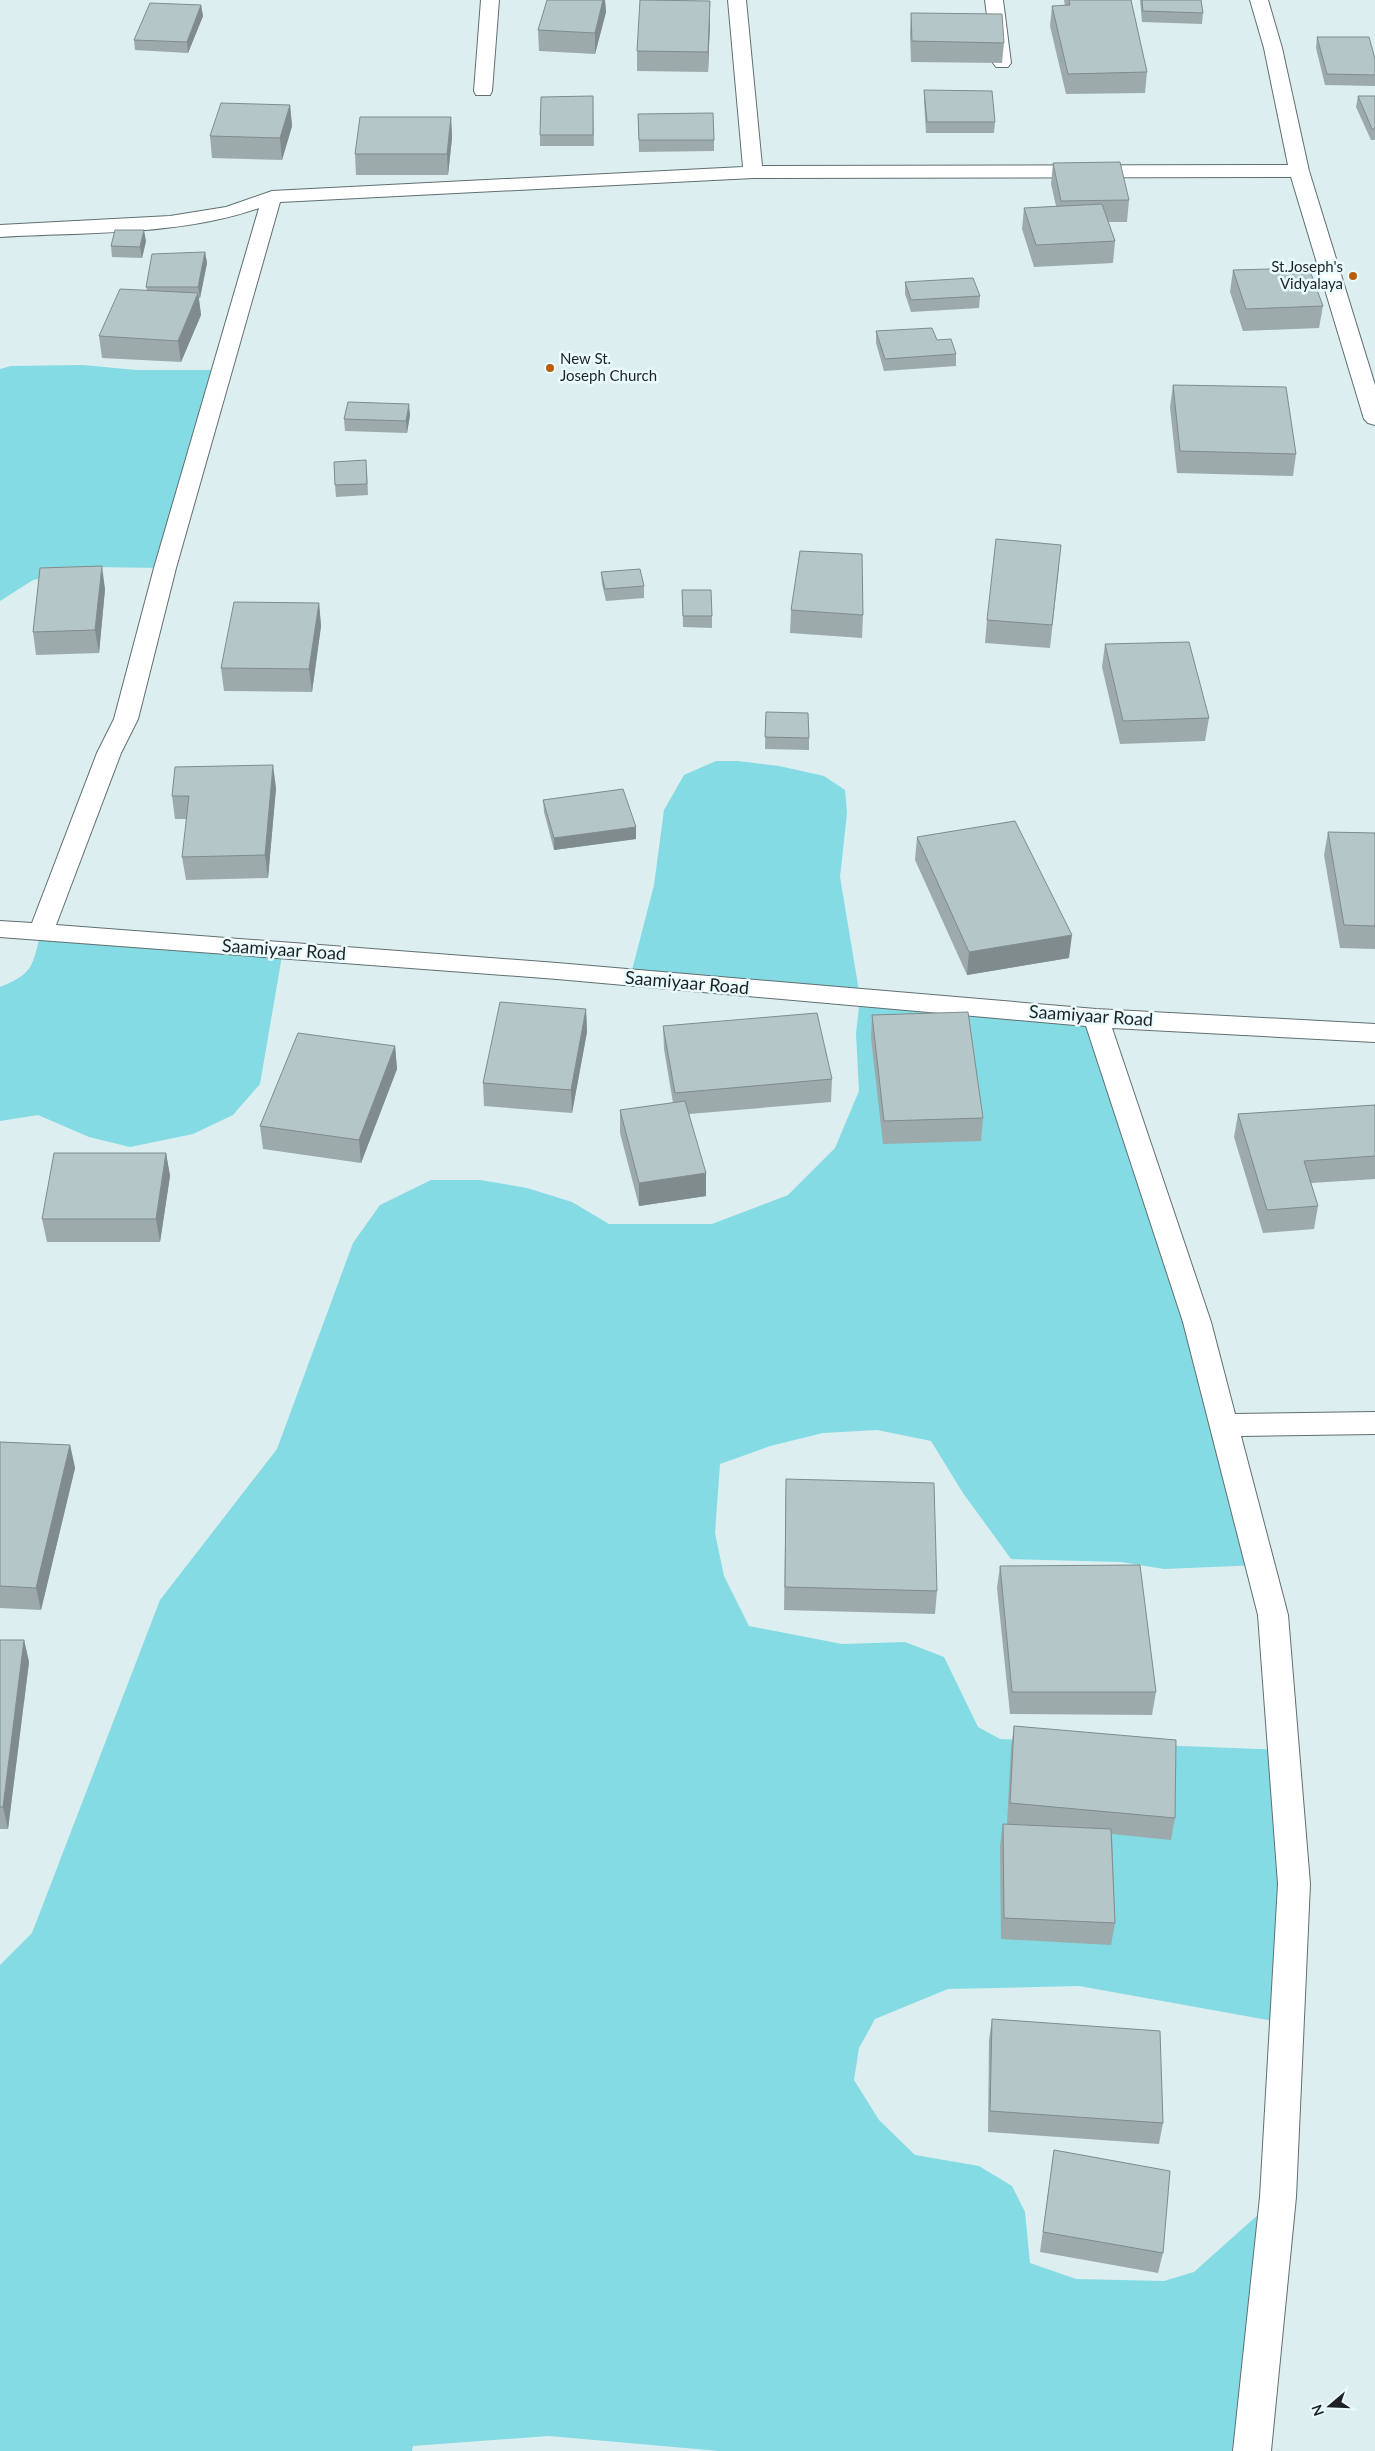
<svg xmlns="http://www.w3.org/2000/svg" width="1375" height="2451" font-family="Lato,sans-serif">
<rect width="100%" height="100%" fill="#dceef0"/>
<g fill="#84dbe3">
<path d="M83,365l53,5h85l-56,198 -76,-1 -56,13 -33,21v-232l11,-3z"/>
<path d="M716,761h22l41,5 45,10 21,14 2,23 -7,64 20,120 236,21 164,547 -96,4 -43,-7 -110,-3 -48,-66 -32,-52 -54,-11 -54,3 -53,13 -50,18 -5,69 9,43 25,50 93,18 63,-2 39,15 34,70 22,12 285,11v273l-206,-37 -131,3 -73,30 -16,29 -5,32 25,40 36,35 64,11 33,20 13,26 5,51 46,16 88,2 30,-9 84,-75 -26,254h-533l-170,-15 -136,10 -1,5h-412v-486l32,-32 128,-333 117,-151 76,-206 27,-38 51,-25h49l47,8 45,14 37,22h103l76,-29 47,-47 24,-57 -3,-57 4,-36 -230,-20 24,-93 10,-75 20,-35z"/>
<path d="M41,932l242,18 -23,134 -27,31 -40,19 -63,13 -41,-10 -51,-22 -38,6v-134c35,-14 32,-22 41,-55z"/>
</g>
<g fill="none" stroke-linecap="round" stroke-linejoin="round">
<defs>
<g id="street">
<path d="M481,0h18l-7,91 -2,4h-14l-2,-4z"/>
<path d="M728,0h18l16,166 526,-1 -24,-117 -14,-48h18l14,48 27,123 66,214v40l-7,-2 -4,-4 -73,-242 -538,1 -473,24 -104,366 -38,151 -17,34 -65,172 501,38 539,46 279,15v18l-263,-14 99,294 24,92 140,-2v22l-134,2 47,179 22,269 -14,313 -25,254h-38l27,-254 18,-313 -20,-269 -75,-293 -97,-296 -529,-47 -557,-42v-16l32,2 65,-170 17,-34 40,-151 105,-360c-78,28 -176,24 -259,29v-12l170,-9 56,-9 46,-16 471,-24z"/>
<path d="M985,0h18l8,63 -3,4h-12l-3,-4z"/>
</g>
</defs>
<use href="#street" stroke="#606f71" stroke-width="2"/>
<use href="#street" fill="#fff" fill-rule="evenodd"/>
</g>
<g fill="#9caaac">
<path d="M547,0h58l1,12 -11,42 -56,-3 -1,-21z"/>
<path d="M1064,0h67l16,72 -2,21 -79,1 -16,-68 2,-20h13z"/>
<path d="M1140,0h61l2,13 -1,11 -60,-2z"/>
<path d="M201,5l2,11 -15,37 -53,-3 -1,-10z"/>
<path d="M911,13l93,30 -2,20 -91,-1 -1,-29z"/>
<path d="M710,21l-2,51 -71,-1v-20z"/>
<path d="M1317,37l58,22v27l-50,-1 -9,-37z"/>
<path d="M924,90l71,32 -1,11h-68l-2,-32z"/>
<path d="M593,96l1,50h-54v-11z"/>
<path d="M1358,96h17v44h-4l-15,-33z"/>
<path d="M290,105l2,21 -10,34 -70,-2 -2,-22z"/>
<path d="M638,114l76,26v11l-75,1z"/>
<path d="M451,117l1,21 -4,37h-92l-1,-21z"/>
<path d="M1053,163l76,37 -2,22h-19l7,19 -2,22 -79,4 -12,-38 2,-21 32,-2 -5,-22z"/>
<path d="M146,241l-4,17 -30,-1 -1,-11z"/>
<path d="M205,252l2,11 -7,35h-1l2,17 -20,47 -79,-4 -3,-22 48,-46 -1,-3z"/>
<path d="M1233,270l90,36 -4,22 -76,3 -13,-39z"/>
<path d="M905,282l75,14 -1,12 -68,4 -6,-18z"/>
<path d="M876,331l80,23v12l-72,5 -8,-28z"/>
<path d="M1173,385l123,69 -3,22 -116,-3 -7,-66z"/>
<path d="M410,415l-3,18 -62,-2 -1,-12z"/>
<path d="M367,471l1,24 -32,2 -1,-12z"/>
<path d="M1059,567l-9,81 -65,-5 2,-23z"/>
<path d="M601,572l43,14v12l-38,3 -4,-17z"/>
<path d="M105,589l-6,64 -63,2 -3,-23z"/>
<path d="M682,590l30,26v12l-29,-1z"/>
<path d="M319,603l2,23 -9,66 -88,-1 -3,-23z"/>
<path d="M791,610l72,5 -1,23 -72,-5z"/>
<path d="M1105,644l104,74 -4,23 -85,3 -18,-77z"/>
<path d="M766,712l43,26v12l-44,-1z"/>
<path d="M276,788l-8,90 -82,2 -4,-23 5,-38h-12l-3,-23z"/>
<path d="M543,800l93,27v12l-82,11 -10,-38z"/>
<path d="M1328,832l47,1v116l-35,-1 -16,-93z"/>
<path d="M917,837l152,121 -102,17 -52,-115z"/>
<path d="M586,1009l1,23 -15,81 -88,-7 -1,-23z"/>
<path d="M872,1015l111,103 -2,23 -98,3 -12,-106z"/>
<path d="M663,1026l169,53 -1,23 -142,12 17,82 -67,10 -19,-73v-23l53,-7 -9,-54z"/>
<path d="M395,1046l2,23 -36,94 -98,-14 -3,-23z"/>
<path d="M1375,1105v74l-64,4 7,23 -4,23 -51,4 -29,-96 4,-23z"/>
<path d="M166,1153l4,23 -10,66h-113l-5,-23z"/>
<path d="M0,1442l70,3 5,23 -34,142 -41,-2z"/>
<path d="M786,1479l151,112 -2,23 -151,-4z"/>
<path d="M1000,1566l156,126 -4,23 -142,-1 -13,-126z"/>
<path d="M0,1640h24l5,22 -21,167h-8z"/>
<path d="M1014,1726l161,92 -4,22 -59,-6 3,89 -4,22 -110,-6 -1,-93 3,-22h4l4,-76z"/>
<path d="M992,2019l171,104 -4,21 -171,-12 1,-92z"/>
<path d="M1054,2150l109,103 -5,20 -118,-21z"/>
</g>
<g fill="#7f8b8c">
<path d="M603,0h2l1,12 -11,42v-21z"/>
<path d="M710,1v20l-2,51v-20z"/>
<path d="M201,5l2,11 -15,37 -1,-11z"/>
<path d="M290,105l2,21 -10,34 -2,-22z"/>
<path d="M451,117l1,21 -4,37 -1,-21z"/>
<path d="M144,230l2,11 -4,17 -2,-11z"/>
<path d="M205,252l2,11 -7,35 -2,-11z"/>
<path d="M198,293l3,22 -20,47 -3,-21z"/>
<path d="M409,404l1,11 -3,18 -1,-12z"/>
<path d="M102,566l3,23 -6,64 -4,-23z"/>
<path d="M319,603l2,23 -9,66 -3,-23z"/>
<path d="M273,765l3,23 -8,90 -3,-23z"/>
<path d="M636,827v12l-82,11v-12z"/>
<path d="M1072,935l-3,23 -102,17 2,-23z"/>
<path d="M586,1009l1,23 -15,81 -1,-23z"/>
<path d="M395,1046l2,23 -36,94 -2,-23z"/>
<path d="M166,1153l4,23 -10,66 -4,-23z"/>
<path d="M706,1173v23l-67,10v-23z"/>
<path d="M70,1445l5,23 -34,142 -5,-22z"/>
<path d="M24,1640l5,22 -21,167 -5,-22z"/>
</g>
<g fill="#b5c6c8" stroke="#7f8b8c">
<path d="M547,0h56l-8,33 -57,-3z"/>
<path d="M640,0l70,1 -2,51 -71,-1z"/>
<path d="M1069,0h62l16,72 -79,2 -16,-68 18,-1z"/>
<path d="M1142,0h59l2,13 -60,-2z"/>
<path d="M150,3l51,2 -14,37 -53,-2z"/>
<path d="M911,13l91,1 2,29 -92,-2z"/>
<path d="M1317,37h52l6,22v16l-48,-1z"/>
<path d="M924,90l68,1 3,31h-68z"/>
<path d="M593,96v39h-53l1,-38z"/>
<path d="M1358,96h17v33h-3z"/>
<path d="M221,103l69,2 -10,33 -70,-2z"/>
<path d="M713,113l1,27h-75l-1,-26z"/>
<path d="M360,117h91l-4,37h-92z"/>
<path d="M1120,162l9,38 -68,1 -8,-38z"/>
<path d="M1102,204l13,37 -79,4 -12,-37z"/>
<path d="M115,230h29l-4,17 -29,-1z"/>
<path d="M205,252l-7,35h-52l6,-33z"/>
<path d="M1309,268l14,38 -77,3 -13,-39z"/>
<path d="M973,278l7,18 -69,4 -6,-18z"/>
<path d="M120,289l78,4 -20,48 -79,-5z"/>
<path d="M932,328l5,12 14,-1 5,15 -71,5 -9,-28z"/>
<path d="M1173,385l113,2 10,67 -116,-3z"/>
<path d="M348,402l61,2 -3,17 -62,-2z"/>
<path d="M366,460l1,24 -32,1 -1,-23z"/>
<path d="M996,539l65,6 -9,80 -65,-5z"/>
<path d="M800,551l62,3 1,61 -72,-5z"/>
<path d="M102,566l-7,64 -62,2 7,-64z"/>
<path d="M640,569l4,17 -39,3 -4,-17z"/>
<path d="M682,590h29l1,26h-29z"/>
<path d="M234,602l85,1 -10,66 -88,-1z"/>
<path d="M1189,642l20,76 -86,3 -18,-77z"/>
<path d="M766,712l42,1 1,25 -44,-1z"/>
<path d="M273,765l-8,90 -83,2 7,-61h-17l3,-29z"/>
<path d="M623,789l13,38 -82,11 -11,-38z"/>
<path d="M1015,821l57,114 -103,17 -52,-115z"/>
<path d="M1328,832l47,1v93l-31,-1z"/>
<path d="M500,1002l86,7 -15,81 -88,-7z"/>
<path d="M968,1012l15,106 -99,3 -12,-106z"/>
<path d="M817,1013l15,66 -157,14 -12,-67z"/>
<path d="M298,1033l97,13 -36,94 -99,-14z"/>
<path d="M685,1101l21,72 -67,10 -19,-73z"/>
<path d="M1375,1105v51l-71,5 14,45 -51,4 -29,-96z"/>
<path d="M54,1153h112l-10,66h-114z"/>
<path d="M0,1442l70,3 -34,143 -36,-2z"/>
<path d="M786,1479l148,4 3,108 -152,-4z"/>
<path d="M1140,1565l16,127h-144l-12,-126z"/>
<path d="M0,1640h24l-21,167h-3z"/>
<path d="M1014,1726l162,14 -1,78 -165,-15z"/>
<path d="M1003,1824l108,5 4,94 -111,-5z"/>
<path d="M992,2019l168,12 3,92 -173,-12z"/>
<path d="M1054,2150l116,21 -7,82 -120,-21z"/>
</g>
<g fill="#ba5d09" stroke="#eafbfd" stroke-width="2">
<circle cx="1353" cy="276" r="5"/>
<circle cx="550" cy="368" r="5"/>
</g>
<g text-anchor="middle" stroke-width="5" stroke-linejoin="round" paint-order="stroke">
<g font-size="15" fill="#1d2324" stroke="#eafbfd" text-anchor="end">
<text x="1343" y="272">St.Joseph's<tspan x="1343" dy="17">Vidyalaya</tspan></text>
<text x="560" y="364" text-anchor="start">New St.<tspan x="560" dy="17">Joseph Church</tspan></text>
</g>
<g font-size="18" fill="#1d2324" stroke="#eafbfd">
<text transform="translate(284 950) rotate(4)" y="6">Saamiyaar Road</text>
<text transform="translate(687 983) rotate(5)" y="6">Saamiyaar Road</text>
<text transform="translate(1091 1016) rotate(4)" y="6">Saamiyaar Road</text>
</g>
</g>
<g transform="translate(1330 2406) rotate(251)" stroke="#eafbfd" stroke-width="4" paint-order="stroke">
<path d="M0-4L9 19L0 12L-9 19Z" fill="#1d2324"/>
<text y="-8" font-size="14" font-weight="bold" text-anchor="middle" fill="#1d2324">N</text>
</g>
</svg>
